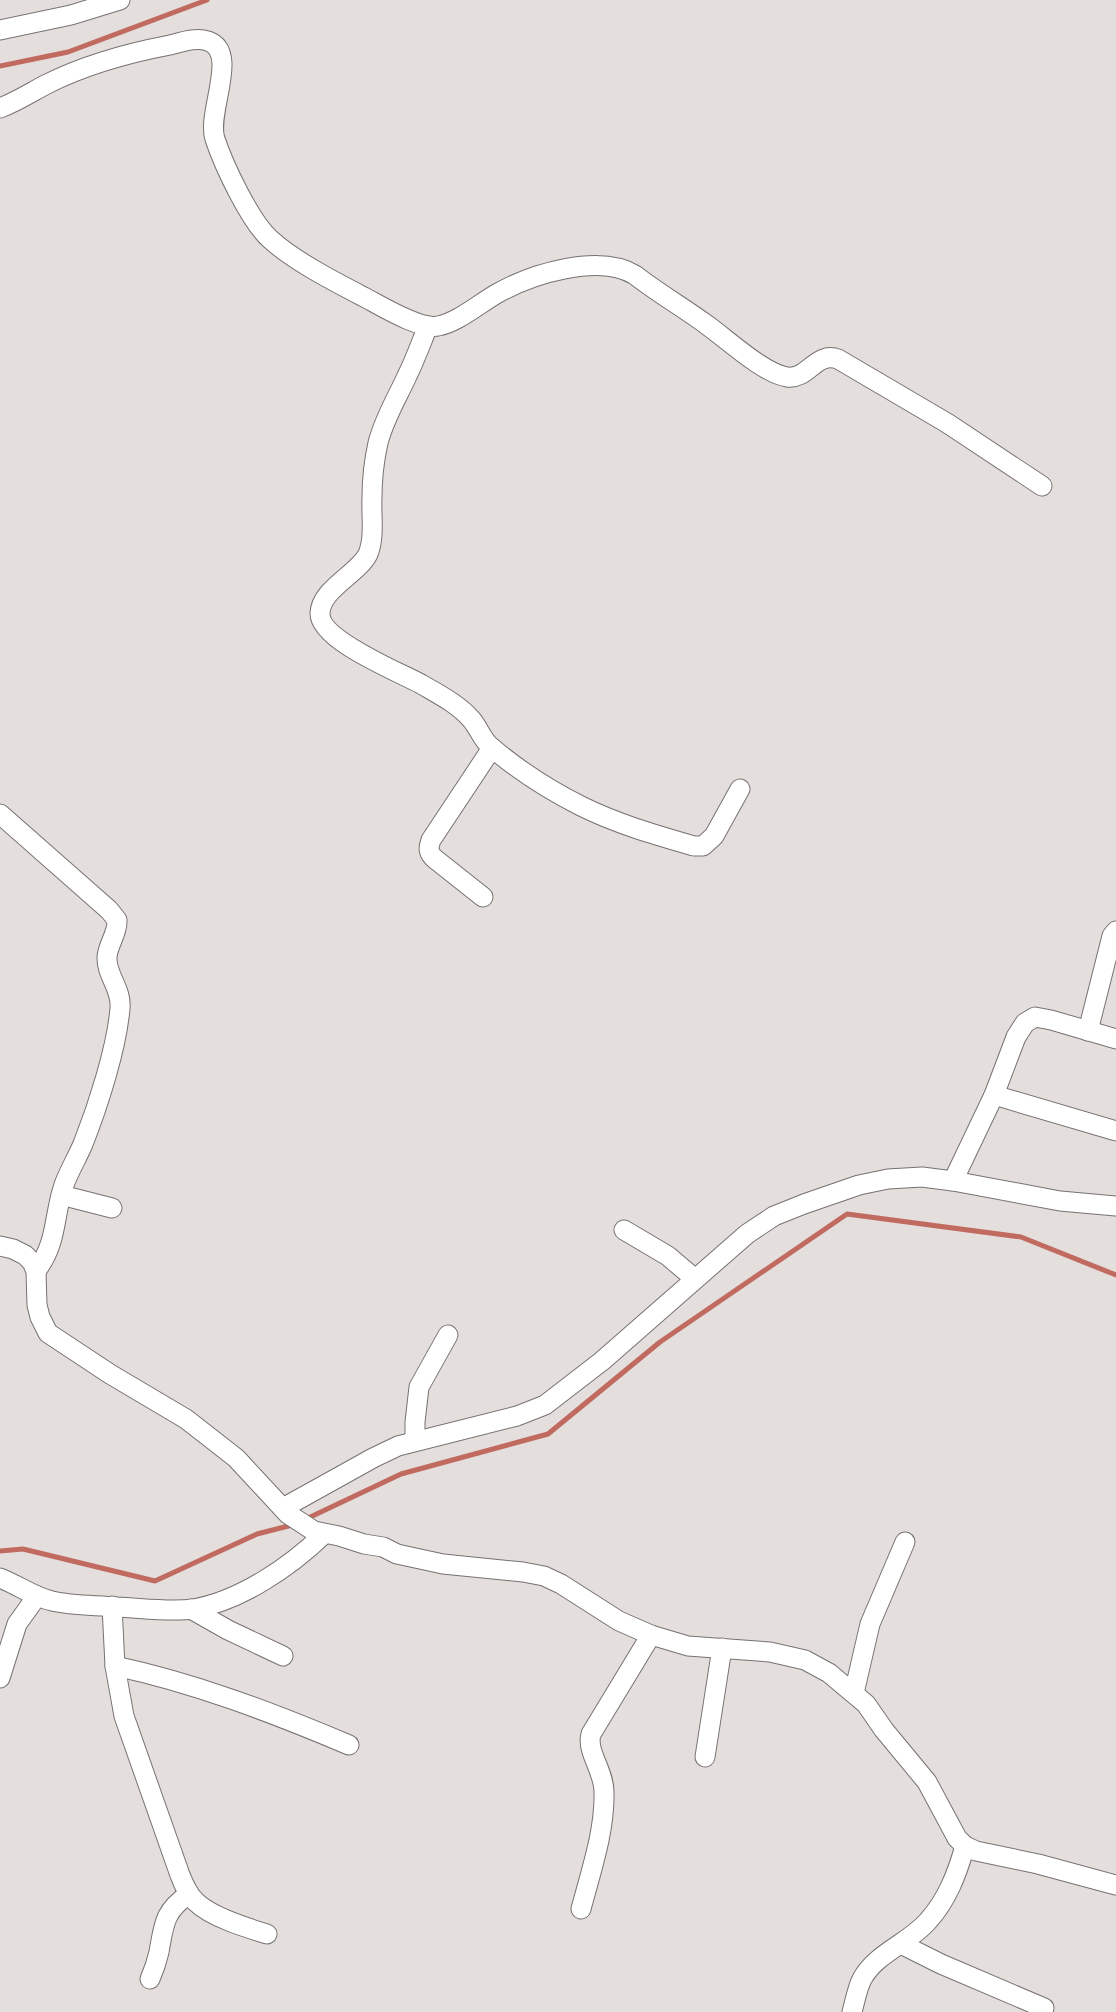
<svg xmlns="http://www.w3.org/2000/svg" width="1116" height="2012" font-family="Literata,serif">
<rect width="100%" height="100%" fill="#e4dedd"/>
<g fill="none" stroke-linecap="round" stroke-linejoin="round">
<g stroke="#c16a60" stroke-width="5">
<path d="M0,66l68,-14 139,-52"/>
<path d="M304,1520l97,-46 147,-40 112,-92 187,-128 174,23 95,38"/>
<path d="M0,1551l23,-2 132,32 102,-47 39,-10"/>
</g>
<defs>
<g id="minor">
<path d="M0,30l71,-15 49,-15"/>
<path d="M0,108c16,-6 30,-15 45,-23 39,-20 83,-32 125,-40 12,-3 26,-8 38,-4 32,11 -2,72 7,98 9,27 35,82 55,100 24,22 65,43 94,58 17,9 56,33 74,29 19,-3 42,-23 60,-33 34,-19 101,-40 137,-18 23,18 49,33 72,50 21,15 56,48 80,52 21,3 29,-26 51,-18l109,64 95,63"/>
<path d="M428,326c-7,17 -13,34 -21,50 -10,22 -23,43 -29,67 -4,18 -6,35 -6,54 -1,18 3,40 -4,57 -10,20 -47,35 -48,59 -1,27 79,59 101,71 17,10 37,20 50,35 8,9 11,21 20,28 26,22 60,44 90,59 36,18 75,29 113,40h9l11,-10 26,-47"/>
<path d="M0,814l109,96 8,10c1,13 -9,24 -10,37 -1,18 15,32 13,51 -3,39 -22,98 -37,136 -6,14 -14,27 -19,41 -11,32 -6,57 -28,86"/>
<path d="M483,897l-48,-38c-7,-6 -7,-11 -4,-19l61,-92"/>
<path d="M1088,1031l24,-95 4,-5"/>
<path d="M994,1095l122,36"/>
<path d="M953,1181l41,-86 22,-58 9,-14 10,-6 16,3 65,19"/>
<path d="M61,1195l51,13"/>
<path d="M624,1230l44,26 27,23"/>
<path d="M0,1246l13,3 12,6 7,7 4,9 1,34 3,12 8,16 62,41 76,45 50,39 52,56 26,17 25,5 25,8 19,3 14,7 46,10 80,8 21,4 17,8 58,37 32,14 37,11 82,6 35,8 24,13 37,31 18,26 43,52 30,56 8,8 11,5 62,13 78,21"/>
<path d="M415,1441v-19l4,-35 29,-52"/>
<path d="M283,1508l90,-50 25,-12 119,-30 28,-11 57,-44 145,-127 27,-18 30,-12 55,-19 29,-6 34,-2 31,4 107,20 56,5"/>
<path d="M0,1578c18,7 34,19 52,23 21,5 44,4 65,6 25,1 51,5 76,2 47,-8 97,-42 131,-75"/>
<path d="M112,1606l3,60 9,50 56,159c4,10 8,20 16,27 15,15 51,26 71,32"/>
<path d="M191,1609l37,21 55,26"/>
<path d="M115,1666c80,17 158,47 234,79"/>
<path d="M0,1678l17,-54 20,-28"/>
<path d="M854,1693l16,-69 35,-82"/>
<path d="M705,1757l17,-109"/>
<path d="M581,1909c10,-38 24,-78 23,-117 0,-22 -18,-40 -13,-58l60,-99"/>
<path d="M901,1944l40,20 103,44"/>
<path d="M150,1979c4,-9 7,-18 9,-27 5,-28 5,-41 30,-58"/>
<path d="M852,2012c3,-11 5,-23 10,-33 14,-26 47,-36 66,-58 19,-21 29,-47 37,-75"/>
</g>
</defs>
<use href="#minor" stroke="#777271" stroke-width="21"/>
<use href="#minor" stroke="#fff" stroke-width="19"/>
</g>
</svg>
